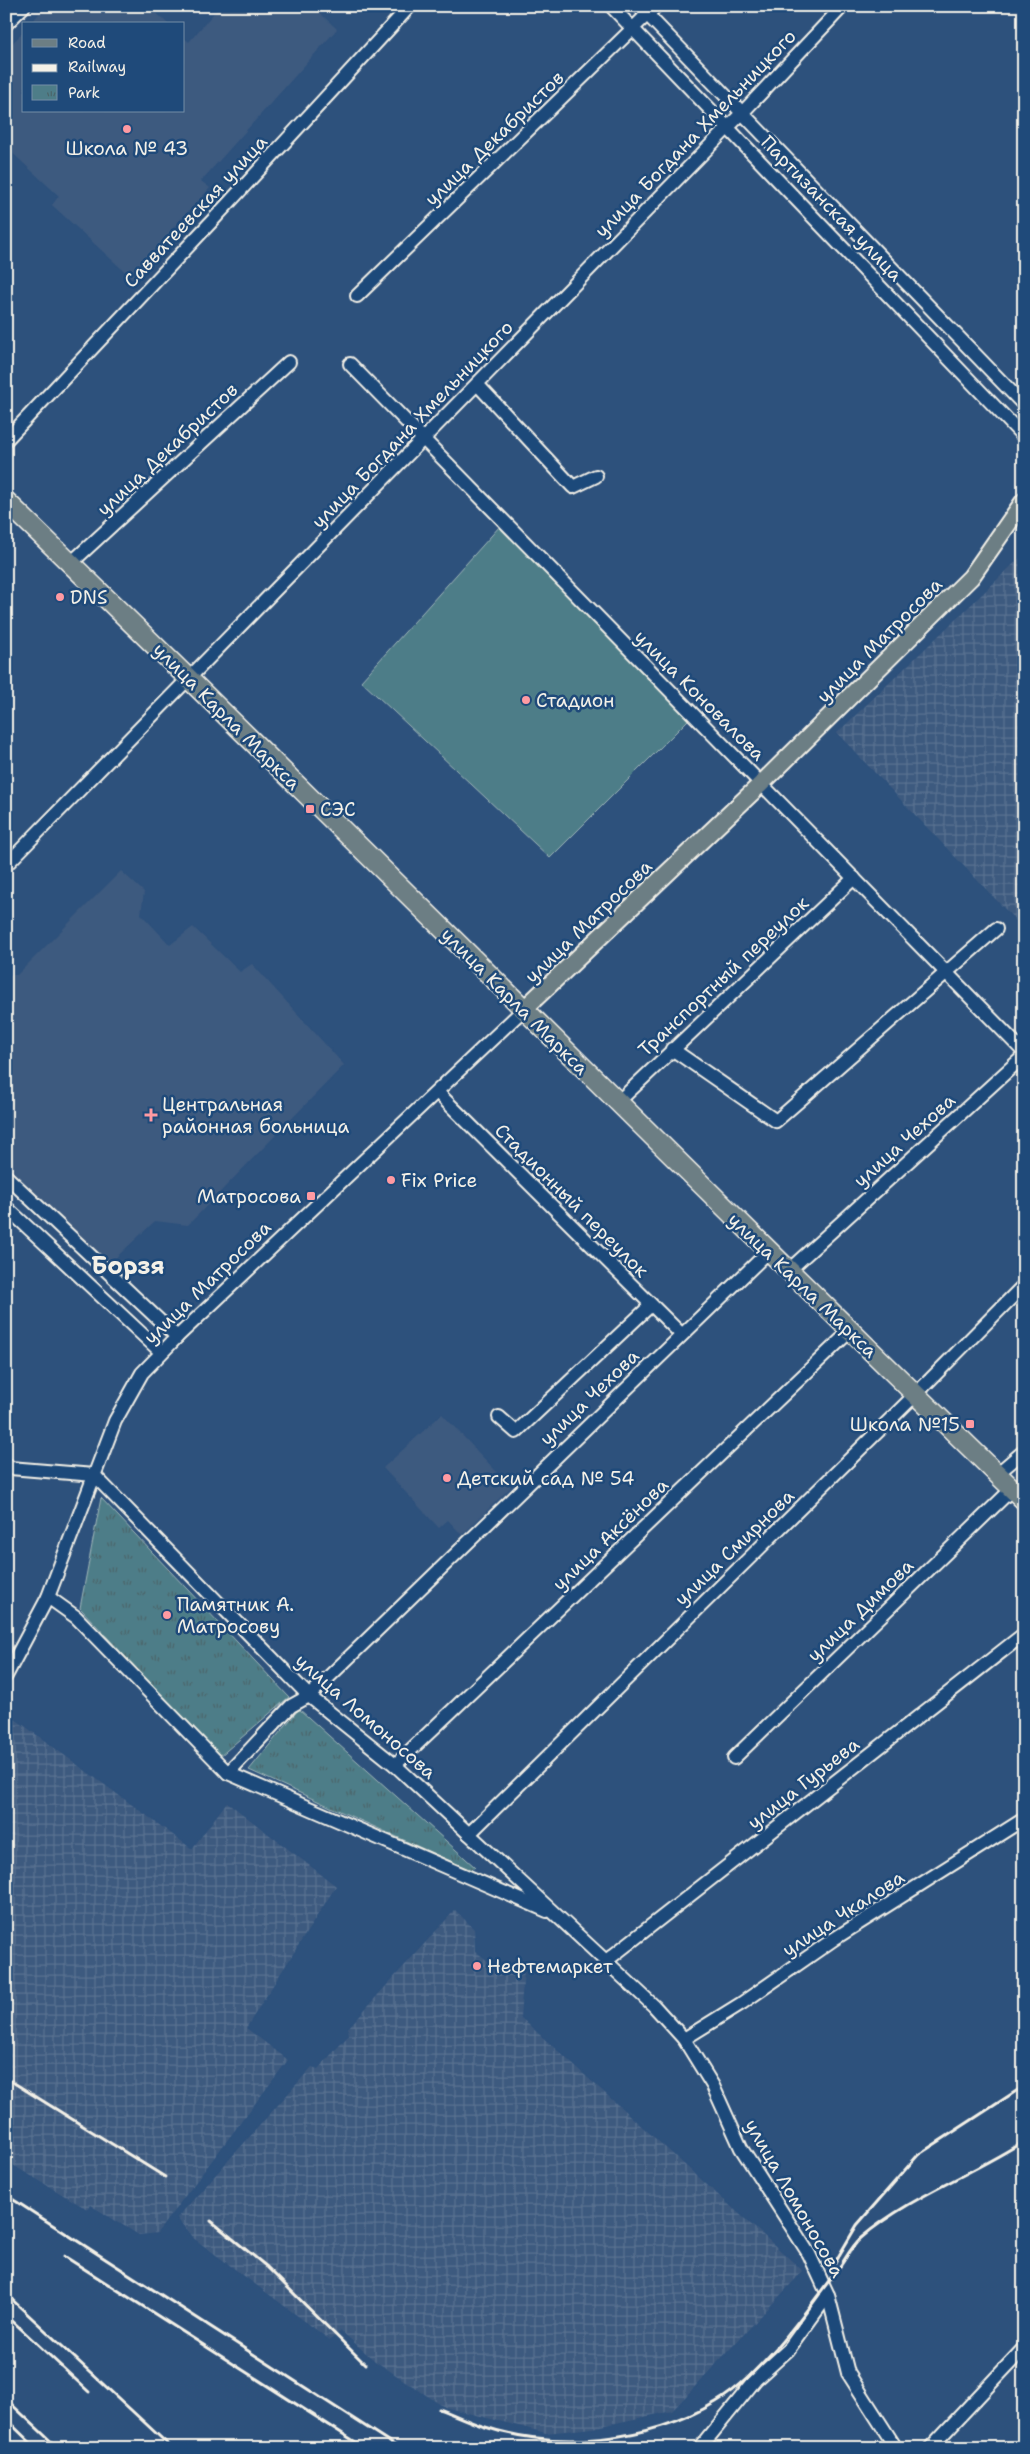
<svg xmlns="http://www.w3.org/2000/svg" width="1030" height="2454" font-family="'Shantell Sans',sans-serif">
<defs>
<pattern id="industrial-grid" width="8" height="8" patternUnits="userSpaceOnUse" patternTransform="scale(1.25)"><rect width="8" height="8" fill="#3e5a7f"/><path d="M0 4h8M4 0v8" fill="none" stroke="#5a7291"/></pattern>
<pattern id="park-tufts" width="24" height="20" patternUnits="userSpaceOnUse" patternTransform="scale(1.25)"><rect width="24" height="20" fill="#4e7d88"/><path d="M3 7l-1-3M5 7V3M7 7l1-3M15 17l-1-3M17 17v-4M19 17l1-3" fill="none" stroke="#4c656a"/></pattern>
</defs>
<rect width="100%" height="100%" fill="#2d517c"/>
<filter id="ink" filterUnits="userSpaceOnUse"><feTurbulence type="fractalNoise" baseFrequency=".02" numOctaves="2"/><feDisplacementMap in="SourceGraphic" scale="10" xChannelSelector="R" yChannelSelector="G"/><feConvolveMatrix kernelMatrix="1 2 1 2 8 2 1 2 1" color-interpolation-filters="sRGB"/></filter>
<g filter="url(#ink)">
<g fill="#3e5a7f">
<path d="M46,6h103l19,18h-138z"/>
<path d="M220,6h92l25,23 -136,152 9,7 -39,42 4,4 -41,46 -82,-75 7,-9 -53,-49v-97l18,-19v80h160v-73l5,4z"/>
<path d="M121,871l23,21 -3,22 29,31 23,-18 47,45 12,-8 92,101 -156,160 -33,-4 -46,43 -103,-100v-189h11z"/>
<path d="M442,1414l69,73 -49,48 -14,-15 -9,8 -56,-60z"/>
</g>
<g fill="url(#industrial-grid)">
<path d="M1024,554v375l-187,-196z"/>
<path d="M15,1719l177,130 35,-47 109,84 -90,142 42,32 -131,173 -18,2 -49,-30 -3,4 -81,-48v-433z"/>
<path d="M455,1910l19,19 1,22 23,18 26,2 -4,46 283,254 -131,140 -80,17 -46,5 -102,-26 -69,-46 -34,-30 -11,9 -138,-103 -15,-19 135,-151 6,2 31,-34 -1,-7z"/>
</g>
<g fill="url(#park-tufts)" stroke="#a1b7b8">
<path d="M101,1498l188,199 -70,60 -139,-149z"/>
<path d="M299,1709l176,158 -5,3 -221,-100z"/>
</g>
<path fill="#4e7d88" stroke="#a1b7b8" d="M500,526l189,193 -139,139 -189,-177z"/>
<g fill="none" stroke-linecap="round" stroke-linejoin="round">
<defs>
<g id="minor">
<path d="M611,6l413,431"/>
<path d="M639,6l385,399"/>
<path d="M6,24l18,-18"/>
<path d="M357,296l299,-290"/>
<path d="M350,364l674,688"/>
<path d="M477,384l96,103 23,-11"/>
<path d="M6,440l207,-220 197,-214"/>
<path d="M71,563l218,-201"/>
<path d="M6,865l737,-753 100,-106"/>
<path d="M672,1049l104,72 220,-192"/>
<path d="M437,1092l244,242"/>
<path d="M618,1102l236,-224"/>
<path d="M6,1176l171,161"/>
<path d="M6,1207l155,145"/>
<path d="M788,1271l236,-215"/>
<path d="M499,1417l17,15 135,-127"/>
<path d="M6,1464l4,4 84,7 215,221 86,69 259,241 30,33 29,47 28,62 68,106 19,41 20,78 48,75"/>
<path d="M997,1474l27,-23"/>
<path d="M48,1597l28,20 152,156 319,138"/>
<path d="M6,1676l42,-79 67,-176 27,-48 35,-36 346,-327"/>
<path d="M734,1758l278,-269"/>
<path d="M395,1765l455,-434"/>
<path d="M228,1773l63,-67 18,-10 459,-444"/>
<path d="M469,1834l446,-439 109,-110"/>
<path d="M606,1961l418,-327"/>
<path d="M684,2039l58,-36 92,-64 190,-120"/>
<path d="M700,2448l56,-69 32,-29 40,-55"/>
<path d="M930,2448l94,-100"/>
</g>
<path id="major" d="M523,1010l238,-226 210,-207 53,-76"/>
<path id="highway" d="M6,501c342,330 676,668 1018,999"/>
</defs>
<use href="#minor" stroke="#f4f1e8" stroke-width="16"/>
<use href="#major" stroke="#f4f1e8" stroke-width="20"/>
<use href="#highway" stroke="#f4f1e8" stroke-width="22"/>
<use href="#minor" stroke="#1f4a7a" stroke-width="12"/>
<use href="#major" stroke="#6c7e84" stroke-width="16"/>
<use href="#highway" stroke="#6c7e84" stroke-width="19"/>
<g stroke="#f4f1e8" stroke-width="3">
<path d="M6,2078l159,99"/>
<path d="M6,2195l393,253"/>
<path d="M211,2221l56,46 98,97"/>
<path d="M64,2256l301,192"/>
<path d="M831,2269l26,-44 61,-70 106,-69"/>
<path d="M6,2294l166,154"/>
<path d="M6,2315l83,77"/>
<path d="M6,2399l52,49"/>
<path d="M439,2409c14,5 28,12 43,17 74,25 167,16 234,-24 24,-14 44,-36 62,-56 22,-25 42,-54 63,-81 6,-9 12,-20 20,-27 48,-41 110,-63 163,-97"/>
<path d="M6,2419l30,29"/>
</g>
</g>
</g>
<g fill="#ff9aa2" stroke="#1f4a7a" stroke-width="2">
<circle cx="127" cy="129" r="5"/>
<circle cx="60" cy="597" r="5"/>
<circle cx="526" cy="700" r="5"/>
<rect x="305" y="804" width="10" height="10" rx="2.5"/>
<path d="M148.5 1107.5h5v5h5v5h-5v5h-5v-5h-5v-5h5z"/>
<circle cx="391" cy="1180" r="5"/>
<rect x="306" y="1191" width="10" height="10" rx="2.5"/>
<rect x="965" y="1419" width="10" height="10" rx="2.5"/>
<circle cx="447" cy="1478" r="5"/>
<circle cx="167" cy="1615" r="5"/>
<circle cx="477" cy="1966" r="5"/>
</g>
<g text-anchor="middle" stroke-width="5" stroke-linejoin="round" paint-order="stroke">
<g font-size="19" fill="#f4f1e8" stroke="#1f4a7a">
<text transform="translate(695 133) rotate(-46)" y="7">улица Богдана Хмельницкого</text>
<text transform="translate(494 138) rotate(-44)" y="7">улица Декабристов</text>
<text transform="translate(832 208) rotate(46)" y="7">Партизанская улица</text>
<text transform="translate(195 211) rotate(-47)" y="7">Савватеевская улица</text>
<text transform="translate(412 424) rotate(-46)" y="7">улица Богдана Хмельницкого</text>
<text transform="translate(167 449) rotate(-43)" y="7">улица Декабристов</text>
<text transform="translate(879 640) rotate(-45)" y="7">улица Матросова</text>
<text transform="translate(700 695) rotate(45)" y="7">улица Коновалова</text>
<text transform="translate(227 716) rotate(45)" y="7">улица Карла Маркса</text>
<text transform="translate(588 921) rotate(-44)" y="7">улица Матросова</text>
<text transform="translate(723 976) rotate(-43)" y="7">Транспортный переулок</text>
<text transform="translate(515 1001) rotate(45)" y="7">улица Карла Маркса</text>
<text transform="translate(904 1140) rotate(-42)" y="7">улица Чехова</text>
<text transform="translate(572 1200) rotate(45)" y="7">Стадионный переулок</text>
<text transform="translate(207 1282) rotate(-44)" y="7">улица Матросова</text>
<text transform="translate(803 1285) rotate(44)" y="7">улица Карла Маркса</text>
<text transform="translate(589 1397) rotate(-44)" y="7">улица Чехова</text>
<text transform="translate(610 1534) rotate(-44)" y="7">улица Аксёнова</text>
<text transform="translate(734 1547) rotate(-44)" y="7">улица Смирнова</text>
<text transform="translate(860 1610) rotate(-44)" y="7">улица Димова</text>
<text transform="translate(366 1716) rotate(41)" y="7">улица Ломоносова</text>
<text transform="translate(803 1783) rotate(-38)" y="7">улица Гурьева</text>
<text transform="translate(843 1913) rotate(-33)" y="7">улица Чкалова</text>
<text transform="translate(795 2198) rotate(60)" y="7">улица Ломоносова</text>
</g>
<g font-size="19" fill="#f4f1e8" stroke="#1f4a7a" text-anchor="start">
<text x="127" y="155" text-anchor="middle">Школа № 43</text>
<text x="70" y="604">DNS</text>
<text x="536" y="707">Стадион</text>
<text x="320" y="816">СЭС</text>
<text x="162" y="1111">Центральная<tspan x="162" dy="22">районная больница</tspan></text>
<text x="401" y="1187">Fix Price</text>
<text x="301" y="1203" text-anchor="end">Матросова</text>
<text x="960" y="1431" text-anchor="end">Школа №15</text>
<text x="457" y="1485">Детский сад № 54</text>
<text x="177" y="1611">Памятник А.<tspan x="177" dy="22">Матросову</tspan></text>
<text x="487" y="1973">Нефтемаркет</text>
</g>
<g font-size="24" font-weight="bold" fill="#f4f1e8" stroke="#1f4a7a">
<text x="128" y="1274">Борзя</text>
</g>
</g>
<rect width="1030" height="2454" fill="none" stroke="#1f4a7a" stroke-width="25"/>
<rect x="12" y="12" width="1005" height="2429" fill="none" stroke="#f4f1e8" stroke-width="2" filter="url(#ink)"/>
<rect x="22" y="22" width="162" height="90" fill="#1f4a7a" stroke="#748da6"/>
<rect x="32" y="39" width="25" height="8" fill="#6c7e84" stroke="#748da6"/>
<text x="68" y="48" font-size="15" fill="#f4f1e8">Road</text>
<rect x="32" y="64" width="25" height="8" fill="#f4f1e8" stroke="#748da6"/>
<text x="68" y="72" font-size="15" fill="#f4f1e8">Railway</text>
<rect x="32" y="85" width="25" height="15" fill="url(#park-tufts)" stroke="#748da6"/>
<text x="68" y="98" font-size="15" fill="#f4f1e8">Park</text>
</svg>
